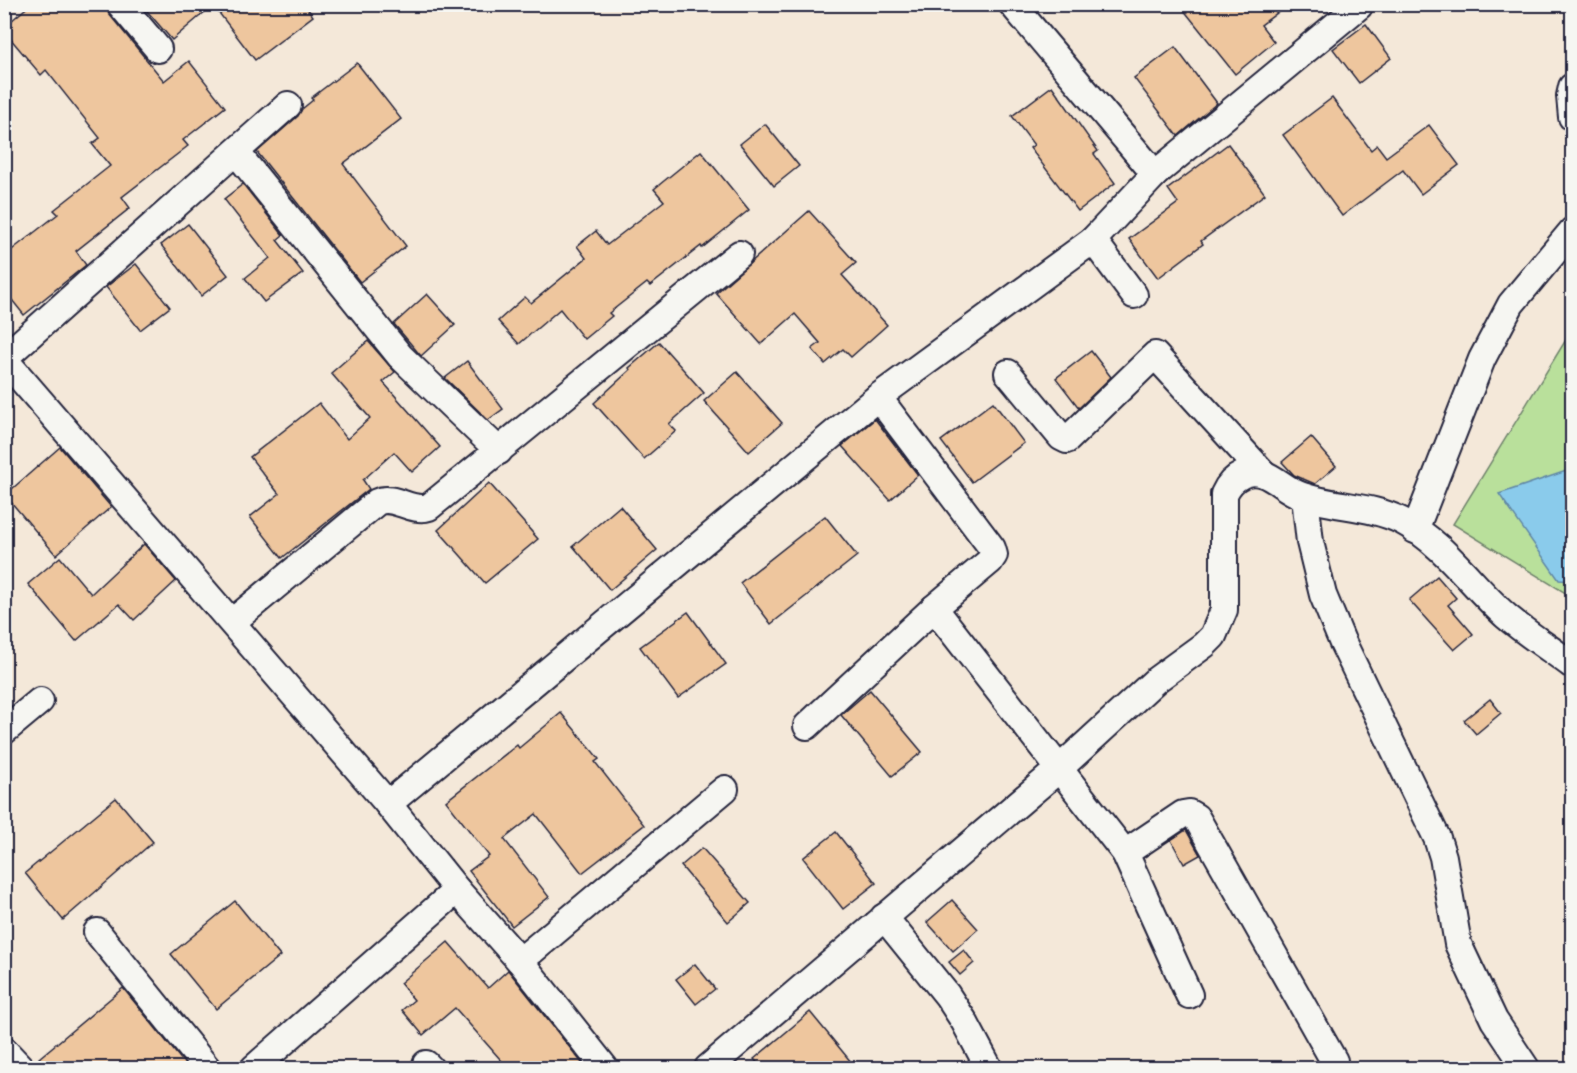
<svg xmlns="http://www.w3.org/2000/svg" width="1577" height="1073" font-family="Pangolin,sans-serif">
<rect width="100%" height="100%" fill="#f4e8d9"/>
<filter id="ink" filterUnits="userSpaceOnUse"><feTurbulence type="fractalNoise" baseFrequency=".0167" numOctaves="2"/><feDisplacementMap in="SourceGraphic" scale="12" xChannelSelector="R" yChannelSelector="G"/><feConvolveMatrix kernelMatrix="1 2 1 2 8 2 1 2 1" color-interpolation-filters="sRGB"/></filter>
<g filter="url(#ink)">
<path fill="#b9e09b" stroke="#6e816b" stroke-width="1.5" d="M1572,330v267l-119,-73z"/>
<path fill="#8acbeb" stroke="#6087a5" stroke-width="1.5" d="M1572,469v112l-13,-1 -60,-86z"/>
<g fill="#eec69e" stroke="#22223b" stroke-width="1.5">
<path d="M31,4h73l5,10 55,67 25,-20 36,46 -42,33 5,6 -66,51 8,11 -54,43 10,14 -62,50 -20,-25v-34l54,-42 -4,-4 56,-44 -18,-22 8,-6 -54,-68 -5,5 -37,-44v-4z"/>
<path d="M141,4h163l9,12 -58,44 -42,-55 -41,35z"/>
<path d="M1179,4h110l-28,21 13,17 -39,32z"/>
<path d="M1366,24l25,34 -32,25 -26,-34z"/>
<path d="M1175,47l42,56 -39,33 -44,-58z"/>
<path d="M357,63l44,56 -58,45 63,82 -46,36 -103,-130 41,-36 4,-7 11,-9 -2,-2z"/>
<path d="M1052,86l46,65 -4,3 21,29 -37,28 -48,-63 4,-3 -22,-29z"/>
<path d="M1332,98l39,52 6,-5 9,12 43,-32 30,40 -38,29 -18,-24 -61,46 -59,-81z"/>
<path d="M765,124l34,42 -25,20 -34,-42z"/>
<path d="M1228,144l37,50 -64,47 2,3 -45,34 -29,-39 49,-36 -10,-14z"/>
<path d="M701,151l48,59 -47,38 -1,-2 -51,40 -3,-3 -38,30 3,3 -28,23 -24,-30 -41,35 -21,-23 27,-24 6,6 55,-45 -9,-12 19,-15 11,14 57,-44 -10,-12z"/>
<path d="M243,184l40,51 -6,5 26,33 -39,29 -19,-24 25,-20 -46,-59z"/>
<path d="M809,211l47,52 -14,12 45,50 -36,32 -8,-8 -18,15 -13,-15 8,-6 -25,-29 -34,30 -45,-51z"/>
<path d="M188,224l40,51 -27,21 -40,-51z"/>
<path d="M136,264l34,43 -30,23 -34,-43z"/>
<path d="M427,294l28,31 -34,31 -27,-32z"/>
<path d="M368,341l27,31 -12,10 57,65 -28,25 -18,-20 -31,28 6,9 -87,69 -32,-41 29,-23 -29,-37 69,-54 28,36 23,-21 -39,-45z"/>
<path d="M659,342l45,51 -35,31 7,7 -32,28 -50,-56 36,-33 -1,-2z"/>
<path d="M1091,351l20,26 -32,31 -23,-30z"/>
<path d="M467,361l36,48 -15,11 -43,-42z"/>
<path d="M737,372l45,51 -33,29 -45,-51z"/>
<path d="M993,402l31,41 -52,39 -31,-41z"/>
<path d="M875,419l43,56 -28,25 -48,-54z"/>
<path d="M1311,437l25,29 -21,18 -21,-9 -12,-13z"/>
<path d="M60,447l51,60 -55,48 -51,-60z"/>
<path d="M489,483l49,56 -53,44 -47,-53z"/>
<path d="M620,506l37,44 -47,40 -37,-44z"/>
<path d="M825,516l32,40 -86,68 -31,-41z"/>
<path d="M144,544l32,37 -42,39 -15,-16 -43,37 -48,-57 32,-27 31,37z"/>
<path d="M1437,576l19,22 -8,7 25,29 -19,16 -45,-50z"/>
<path d="M688,612l38,52 -48,34 -38,-51z"/>
<path d="M870,690l52,62 -30,24 -51,-61z"/>
<path d="M1490,699l11,14 -25,21 -12,-14z"/>
<path d="M561,713l38,46 -4,3 49,63 -62,48 -46,-59 -32,25 45,58 -37,29 -43,-55 20,-15 -43,-55 71,-56 2,3z"/>
<path d="M116,798l37,44 -90,78 -38,-47z"/>
<path d="M1186,830l14,25 -16,9 -13,-24z"/>
<path d="M836,832l40,51 -33,26 -40,-51z"/>
<path d="M702,848l48,55 -22,19 -47,-56z"/>
<path d="M952,900l26,29 -25,22 -26,-29z"/>
<path d="M235,901l45,55 -64,53 -45,-55z"/>
<path d="M448,942l40,46 20,-18 78,98h-78l-53,-60 -32,27 -21,-25 12,-10 -14,-17z"/>
<path d="M964,950l10,13 -14,12 -11,-13z"/>
<path d="M695,964l20,25 -19,15 -20,-25z"/>
<path d="M123,988l65,80h-140l-9,-10z"/>
<path d="M810,1012l46,56h-94l-8,-9z"/>
</g>
<g fill="none" stroke-linecap="round" stroke-linejoin="round">
<defs>
<g id="minor">
<path d="M120,4l38,45"/>
<path d="M1012,4l143,170"/>
<path d="M1572,87l-2,9 2,21"/>
<path d="M236,152l164,204 99,95"/>
<path d="M1134,295l-41,-55 62,-66 204,-168"/>
<path d="M4,358l284,-253"/>
<path d="M4,359l384,445 69,86 63,71 85,107"/>
<path d="M1008,373l53,64 6,3 88,-85 108,118"/>
<path d="M1305,497l5,45 13,53 19,46 95,197 6,19 15,87 36,76 32,48"/>
<path d="M1415,530l67,-171 29,-55 61,-73"/>
<path d="M934,608l191,245 64,142"/>
<path d="M232,622l145,-120c17,-8 34,11 52,5l310,-253"/>
<path d="M807,726l127,-118 56,-47 4,-6 -2,-7 -114,-151"/>
<path d="M4,731l36,-30"/>
<path d="M388,804l490,-407 215,-157"/>
<path d="M1125,853l58,-39 6,-1 7,4 138,244"/>
<path d="M884,917l63,78 17,26 25,47"/>
<path d="M97,932l110,136"/>
<path d="M520,961l205,-172"/>
<path d="M4,1050l17,18"/>
<path d="M426,1064l4,4"/>
<path d="M254,1068l203,-178"/>
<path d="M708,1068l352,-300 96,-88 48,-35 9,-9 11,-26v-116c4,-9 9,-15 18,-19 23,-11 38,13 58,20 32,12 71,10 102,26 42,22 69,64 104,95 21,18 45,33 66,49"/>
</g>
</defs>
<use href="#minor" stroke="#22223b" stroke-width="30"/>
<use href="#minor" stroke="#f6f6f2" stroke-width="26"/>
</g>
</g>
<rect width="1577" height="1073" fill="none" stroke="#f6f6f2" stroke-width="24"/>
<rect x="12" y="12" width="1553" height="1049" fill="none" stroke="#22223b" stroke-width="2" filter="url(#ink)"/>
</svg>
